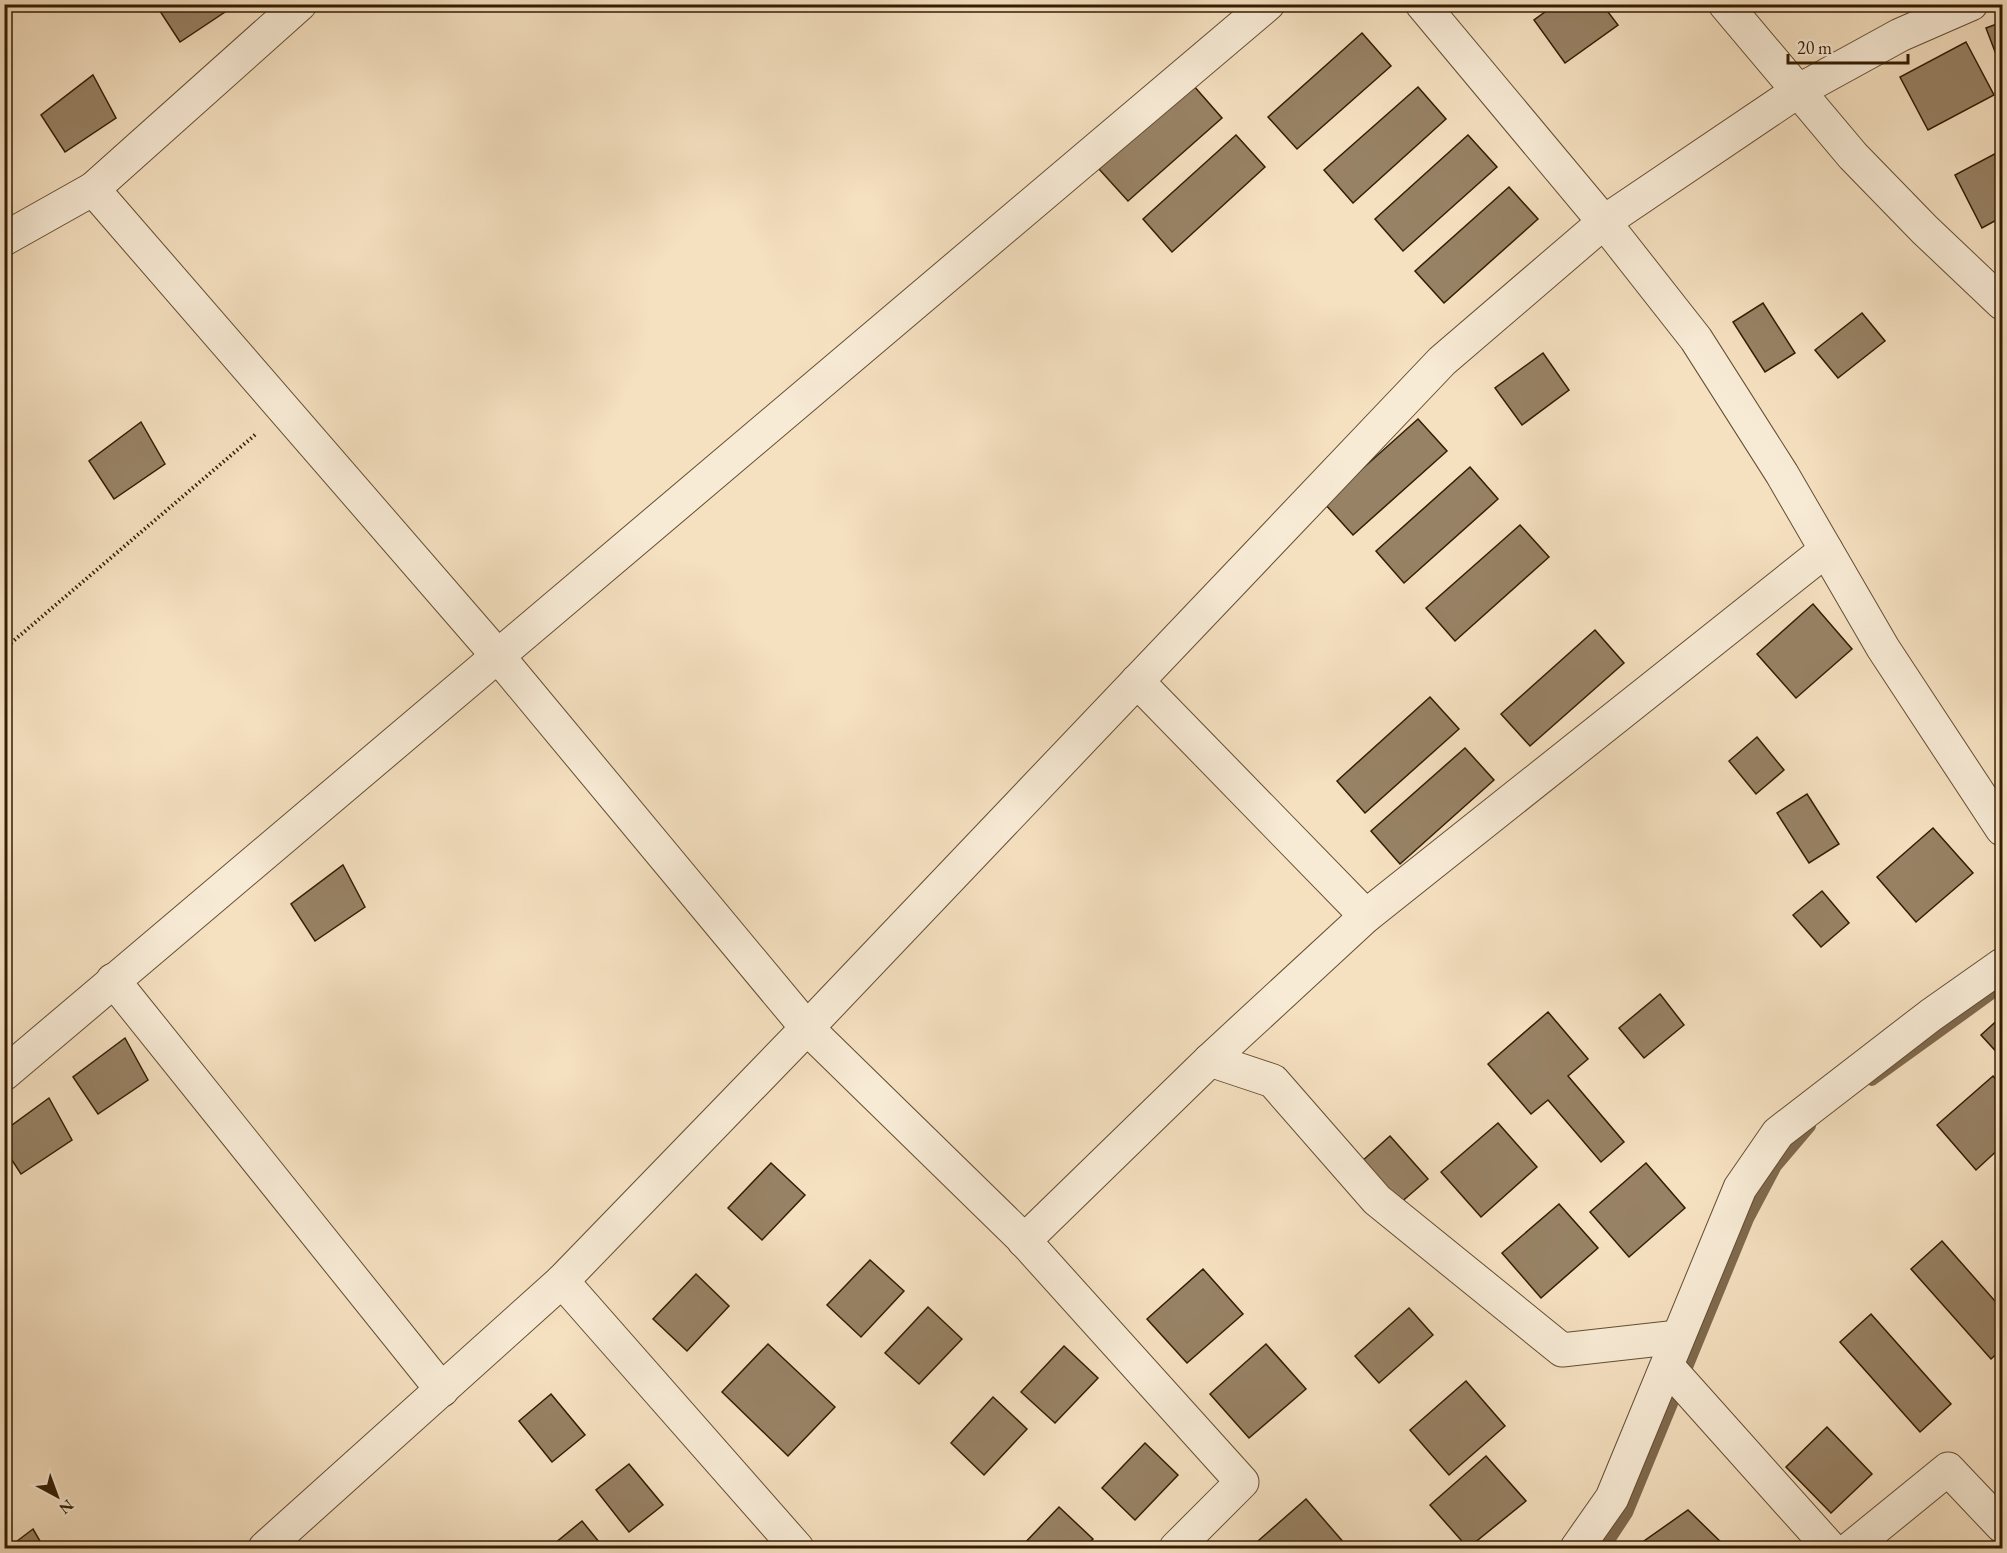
<svg xmlns="http://www.w3.org/2000/svg" width="2007" height="1553" font-family="'EB Garamond',serif">
<rect width="100%" height="100%" fill="#f5e0c0"/>
<filter id="stains"><feTurbulence type="fractalNoise" baseFrequency=".00333" numOctaves="4"/><feColorMatrix values="0 0 0 0 .2 0 0 0 0 .09 0 0 0 0 .02 0 0 0 .5 -.17"/></filter>
<radialGradient id="worn" r=".72"><stop offset=".6" stop-color="#630" stop-opacity="0"/><stop offset="1" stop-color="#630" stop-opacity=".3"/></radialGradient>
<g fill="none" stroke-linecap="round" stroke-linejoin="round">
<g stroke="#806a4e" stroke-width="12">
<path d="M1872,1080l130,-94"/>
<path d="M1604,1548l23,-35 121,-294 28,-53 34,-40"/>
</g>
</g>
<g fill="#988265" stroke="#341d03" stroke-width="1.5">
<path d="M229,4l2,4 -51,34 -24,-37z"/>
<path d="M1556,4h46l16,21 -53,38 -31,-43z"/>
<path d="M2002,22v48l-16,-42z"/>
<path d="M1362,33l29,33 -94,83 -29,-32z"/>
<path d="M1966,42l28,53 -66,35 -28,-53z"/>
<path d="M93,75l23,43 -51,34 -24,-37z"/>
<path d="M1193,85l29,33 -94,83 -29,-32z"/>
<path d="M1418,87l28,32 -93,84 -29,-33z"/>
<path d="M1236,135l29,32 -93,85 -29,-33z"/>
<path d="M1468,135l29,32 -94,84 -28,-32z"/>
<path d="M2002,150v67l-20,11 -27,-53z"/>
<path d="M1509,187l29,32 -94,84 -29,-32z"/>
<path d="M1763,303l32,50 -30,19 -32,-50z"/>
<path d="M1862,313l23,28 -47,37 -23,-28z"/>
<path d="M1543,353l26,37 -47,35 -27,-37z"/>
<path d="M1418,419l29,32 -94,84 -29,-32z"/>
<path d="M141,422l24,42 -51,35 -25,-38z"/>
<path d="M1470,467l28,32 -94,84 -28,-32z"/>
<path d="M1520,525l29,32 -94,84 -29,-33z"/>
<path d="M1813,604l39,45 -56,49 -39,-44z"/>
<path d="M1595,630l29,33 -94,83 -29,-32z"/>
<path d="M1430,697l29,32 -94,84 -28,-32z"/>
<path d="M1757,737l27,33 -28,24 -27,-33z"/>
<path d="M1465,748l29,32 -94,84 -29,-33z"/>
<path d="M1807,794l32,50 -30,19 -32,-50z"/>
<path d="M1933,828l40,45 -57,49 -39,-45z"/>
<path d="M343,865l22,42 -50,34 -24,-37z"/>
<path d="M1822,891l27,32 -28,24 -28,-32z"/>
<path d="M1660,994l24,31 -40,33 -25,-30z"/>
<path d="M1548,1012l40,47 -20,17 56,66 -23,20 -53,-62 -17,14 -43,-50z"/>
<path d="M2002,1016v42l-21,-23z"/>
<path d="M125,1038l23,42 -50,34 -25,-37z"/>
<path d="M1993,1076l9,11v59l-26,24 -39,-45z"/>
<path d="M49,1098l23,42 -51,34 -17,-26v-17z"/>
<path d="M1498,1123l39,44 -56,50 -40,-45z"/>
<path d="M1390,1136l38,43 -29,25 -38,-42z"/>
<path d="M771,1163l34,32 -43,45 -34,-32z"/>
<path d="M1646,1163l39,45 -56,49 -39,-45z"/>
<path d="M1559,1204l39,44 -57,50 -39,-45z"/>
<path d="M1942,1241l60,68v40l-11,10 -80,-90z"/>
<path d="M870,1260l34,31 -43,46 -34,-32z"/>
<path d="M1203,1269l40,45 -56,49 -40,-44z"/>
<path d="M696,1274l33,32 -42,45 -34,-32z"/>
<path d="M928,1307l34,32 -43,45 -34,-31z"/>
<path d="M1409,1308l24,27 -54,48 -24,-27z"/>
<path d="M1871,1314l80,90 -31,28 -80,-90z"/>
<path d="M768,1344l67,63 -47,49 -66,-64z"/>
<path d="M1266,1344l40,45 -57,49 -39,-44z"/>
<path d="M1064,1346l34,32 -43,45 -34,-31z"/>
<path d="M1466,1381l39,45 -56,49 -39,-45z"/>
<path d="M551,1394l34,41 -33,27 -33,-41z"/>
<path d="M993,1397l34,32 -43,46 -33,-32z"/>
<path d="M1827,1427l45,47 -41,39 -45,-46z"/>
<path d="M1145,1443l33,32 -43,45 -33,-32z"/>
<path d="M1486,1456l40,45 -58,47 -38,-43z"/>
<path d="M629,1464l34,41 -34,27 -33,-42z"/>
<path d="M1306,1499l39,45 -5,4h-90z"/>
<path d="M1059,1507l34,32 -9,9h-64z"/>
<path d="M1688,1510l39,38h-93z"/>
<path d="M582,1521l22,27h-55z"/>
<path d="M33,1529l11,19h-36z"/>
</g>
<g fill="none" stroke-linecap="round" stroke-linejoin="round">
<defs>
<g id="street">
<path d="M1422,4l182,218 92,117 86,135 101,174 119,181"/>
<path d="M1725,4l128,152 72,74 77,73"/>
<path d="M93,189l207,-185"/>
<path d="M4,239l89,-50 404,466 310,373 214,209 221,245 -66,66"/>
<path d="M1137,681l229,235"/>
<path d="M113,980l329,410"/>
<path d="M1210,1060l63,21 104,119 185,150 116,-13"/>
<path d="M4,1074l1264,-1070"/>
<path d="M1024,1241l186,-181 156,-144 460,-366"/>
<path d="M562,1281l235,267"/>
<path d="M1668,1367l162,181"/>
<path d="M265,1548l297,-267 245,-253 635,-667 162,-139 194,-131 102,-56 71,-31"/>
<path d="M1577,1548l35,-50 128,-310 38,-55 153,-118 71,-50"/>
<path d="M1851,1548l97,-79 54,57"/>
</g>
</defs>
<use href="#street" stroke="#644e32" stroke-width="35"/>
<path stroke="#341d03" stroke-width="4" stroke-dasharray="1.5 3" stroke-linecap="butt" d="M4,649l252,-215"/>
<use href="#street" stroke="#f8ebd6" stroke-width="33"/>
</g>
<rect width="2007" height="1553" fill="none" stroke="#f5e0c0" stroke-width="24"/>
<rect x="6" y="6" width="1995" height="1541" fill="none" stroke="#341d03" stroke-width="3"/>
<rect x="12" y="12" width="1983" height="1529" fill="none" stroke="#341d03" stroke-width="1.5"/>
<g transform="translate(57 1496) rotate(139)" stroke="#f8ebd6" stroke-width="4.5" paint-order="stroke">
<path d="M0-4.5L10 22L0 15L-10 22Z" fill="#341d03"/>
<text y="-9" font-size="16" font-weight="bold" text-anchor="middle" fill="#341d03">N</text>
</g>
<path d="M1788 54v9h120v-9" fill="none" stroke="#341d03" stroke-width="3"/>
<text x="1797" y="54" font-size="18" fill="#341d03" stroke="#f8ebd6" stroke-width="4.5" paint-order="stroke">20 m</text>
<rect width="100%" height="100%" filter="url(#stains)"/>
<rect width="100%" height="100%" fill="url(#worn)"/>
</svg>
